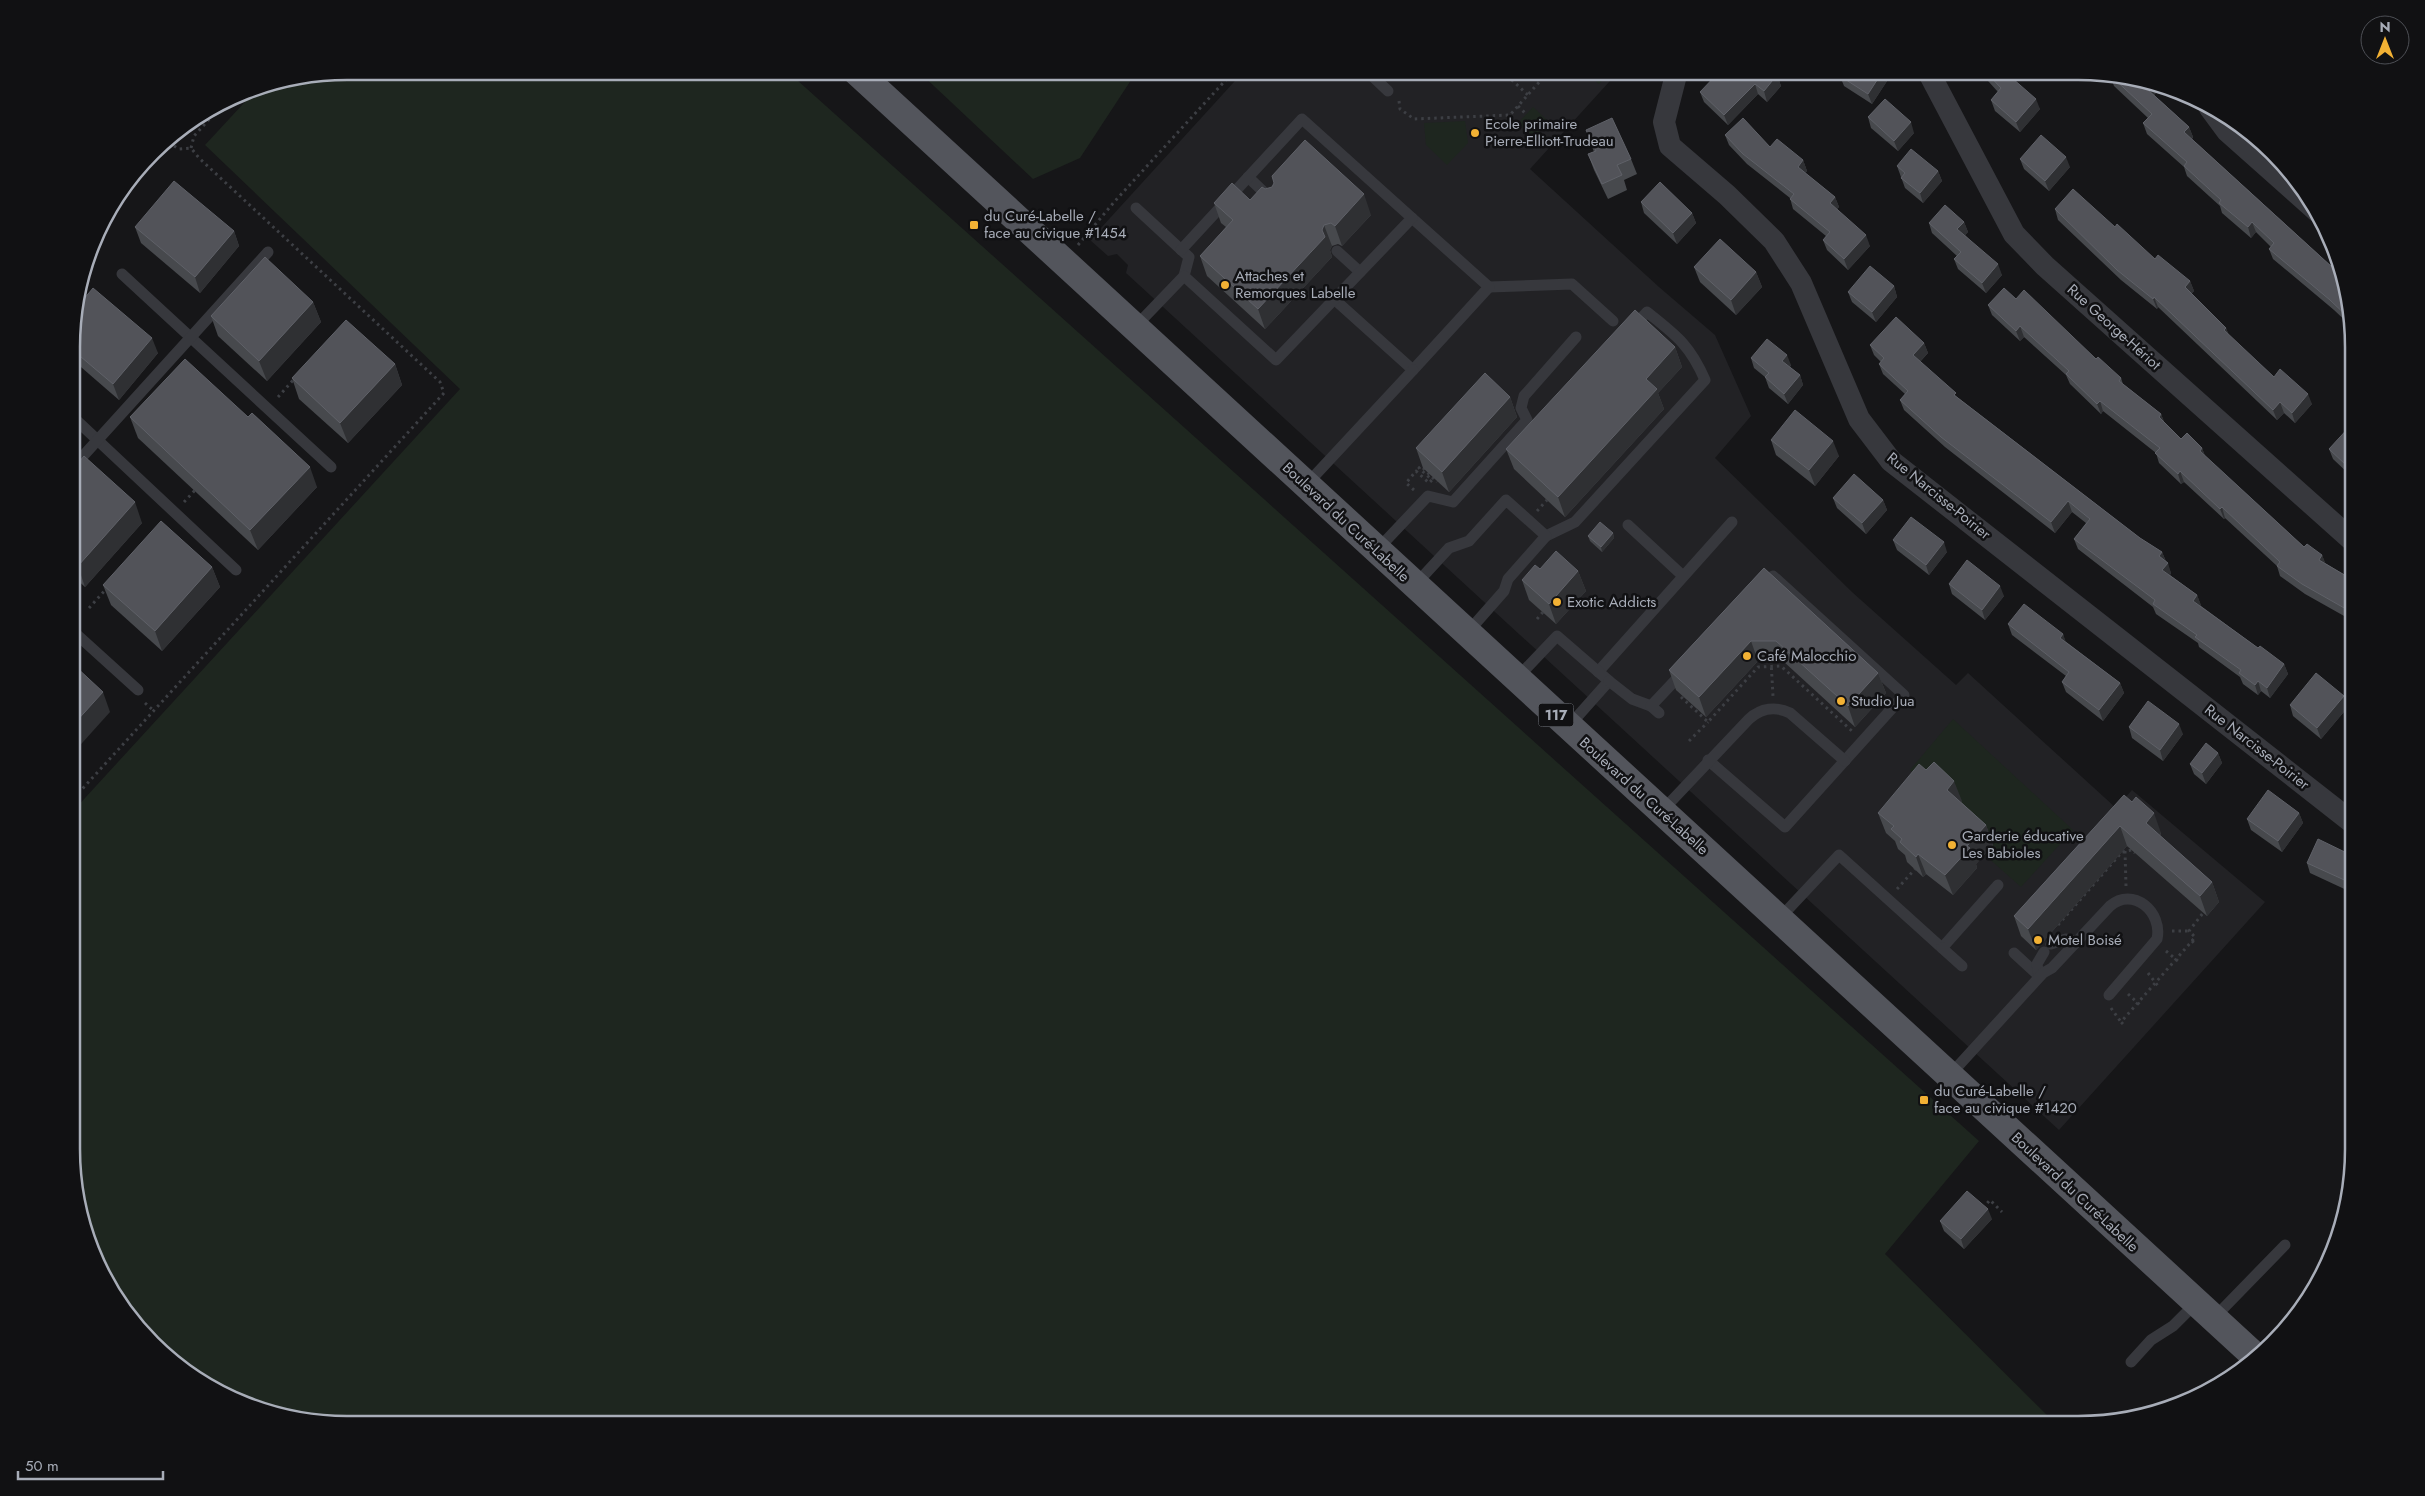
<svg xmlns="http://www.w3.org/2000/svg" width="2425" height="1496" font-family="Jost,sans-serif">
<rect width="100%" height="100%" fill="#161618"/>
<path fill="#222225" d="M1244,71h375l-89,98 129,118 56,48 36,81 -36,42 137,134 104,93 12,-12 148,135 16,-18 133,112 -206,228 -933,-857 2,-8 -11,-11 -9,2 -18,-16z"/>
<g fill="#1e261f">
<path d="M347,71h440l1192,1070 -94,113 171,170 -1709,1 -88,-15 -65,-32 -76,-76 -32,-64 -12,-53v-375l386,-421 -255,-244 52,-56z"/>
<path d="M918,71h219l-57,87 -47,21z"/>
<path d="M1584,71h27l-12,13z"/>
<path d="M1533,107l16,15 -15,16 -16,-15z"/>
<path d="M1465,121l3,22 -21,22 -21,-20 -2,-22z"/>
<path d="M1953,719l120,111 -52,57 -36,-32 8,-10 -39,-35 8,-9 -28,-11 -24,-20z"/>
</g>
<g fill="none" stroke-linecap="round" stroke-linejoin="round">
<g stroke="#3d3f44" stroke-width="3" stroke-dasharray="2.5 4" stroke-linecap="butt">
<path d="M1502,71l26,24"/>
<path d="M1399,101l1,8 14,10 96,-4 39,-44"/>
<path d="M1518,106l8,8"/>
<path d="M174,146l5,3 12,-1"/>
<path d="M191,148l3,-12 30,-33"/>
<path d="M1078,245l37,-44 119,-130"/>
<path d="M278,397l17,-19"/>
<path d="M1414,490l-8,-7 10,-12 13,12 3,-3 -13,-12 2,-2 16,16"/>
<path d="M184,502l13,-14"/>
<path d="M1537,511l10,-11"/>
<path d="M89,608l18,-20"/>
<path d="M1537,619l6,-7"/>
<path d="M1771,661l2,35"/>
<path d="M1681,697l27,25 50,-55 23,-1 72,66"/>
<path d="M145,703l9,8"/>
<path d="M1689,741l19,-19"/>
<path d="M74,798l370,-405 -4,-11 -241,-224 -8,-10"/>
<path d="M2125,851l1,35"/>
<path d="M1897,889l18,-20"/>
<path d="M2058,925l64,-73 10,-2 3,3"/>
<path d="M2172,931h17"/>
<path d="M2192,941l3,-4 -6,-6 14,-18 -1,-2"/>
<path d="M2166,951l13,11"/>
<path d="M2148,973l10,13"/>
<path d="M2128,994l12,11"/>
<path d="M2111,1008l10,14"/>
<path d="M2123,1024l-2,-2 71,-81 3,3"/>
<path d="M1983,1208l7,-8 12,12"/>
</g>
<g stroke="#37383d" stroke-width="11">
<path d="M1367,71l21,20"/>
<path d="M1248,177l23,22"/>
<path d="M1136,208l53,49 -5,19"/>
<path d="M1337,251l23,21"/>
<path d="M122,274l209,193"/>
<path d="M1489,287l83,-3 41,37"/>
<path d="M1334,299l79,71 76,-83 -77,-69"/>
<path d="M1135,327l49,-51 92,84 136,-142 -110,-99 -121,131"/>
<path d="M74,418l162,152"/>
<path d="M74,466l194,-214"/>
<path d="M1306,485l107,-115"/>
<path d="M1628,525l55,51"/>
<path d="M1546,536l29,-14 130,-142c-15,-35 -29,-45 -58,-68l-15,16"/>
<path d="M1377,550l51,-54 25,6 74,-82 -6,-12 3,-12 52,-59"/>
<path d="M1415,585l34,-37 20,-7 37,-41 40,36 -38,43 -4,12 -37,42"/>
<path d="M74,600v3"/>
<path d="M74,632l64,58"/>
<path d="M1598,672l134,-150"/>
<path d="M1517,678l40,-42 52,45 -41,46"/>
<path d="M1609,681l23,18 19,7"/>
<path d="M1659,713l-8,-7 32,-34"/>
<path d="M1708,760l77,67 119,-132 -131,-119 -11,11"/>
<path d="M1661,812l88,-93c12,-11 27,-13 41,-6l55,48"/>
<path d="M1779,919l60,-64 103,93 56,-63"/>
<path d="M2051,944l15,-5 10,3"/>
<path d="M1942,948l20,18"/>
<path d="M2014,953l25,23"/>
<path d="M2039,976l-2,-12 7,-12"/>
<path d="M1949,1076l94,-103 9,-5 58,-62c23,-20 53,6 47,33l-48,56"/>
<path d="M2213,1319l72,-74"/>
<path d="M2131,1362l20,-22 22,-14 23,-23"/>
</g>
<g stroke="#37383d" stroke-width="22">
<path d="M1677,71l-13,51 6,24 57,49 47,46 27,42 58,136 32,42 462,362"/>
<path d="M1928,71l86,163 31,32 308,275"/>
<path d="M2210,108l17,23 91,81"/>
</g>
<path stroke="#53555c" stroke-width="28" d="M856,71l1401,1287"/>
</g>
<g fill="#47494d">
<path d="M1843,71h43l3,7 -17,26 -28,-18 -4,-10z"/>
<path d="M1979,71h25l36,38 -20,23 -25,-21 -4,-11 7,-8z"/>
<path d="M1777,75l4,11 -14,16 -9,-8 -30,31 -24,-23 -4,-10 36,-11z"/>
<path d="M2110,75l40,6 12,5 -8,9 35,32 4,10 -1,2 151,138 10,51 -19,-18 -61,-51 -4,-10 2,-2 -15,-15 -5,6 -29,-25 -2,-7 -33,-30 -3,-9 -37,-33 -4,-11 5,-5 -34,-32z"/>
<path d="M1868,117l46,16 -16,18 -27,-23z"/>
<path d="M1586,130l45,29 6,15 -13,6 3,10 -19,9 -14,-29 -6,-16 6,-2z"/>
<path d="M1725,135l45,12 33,13 4,11 -2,2 30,24 4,10 -2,2 33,37 -22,24 -21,-20 -4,-10 3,-4 -33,-27 -3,-11 -43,-34 -18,-19z"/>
<path d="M2020,159l50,8 -21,24 -25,-22z"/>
<path d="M1897,166l41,5 4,10 -19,22 -18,-15z"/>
<path d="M1250,200l121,15 -29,31 -4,-2 -6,2 -2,4 2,7 -67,72 -58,-53 -7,-20 26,-29 -5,-4 -7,-20z"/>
<path d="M1641,202l51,11 4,10 -19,21 -33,-31z"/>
<path d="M2055,209l60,18 40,32 35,22 4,10 -3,3 35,34 3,8 45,41 38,27 -17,19 -11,-10 -7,7 -119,-113 -1,2 -36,-29 -63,-60z"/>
<path d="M1964,222l4,10 -3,3 37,40 -16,18 -28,-24 -4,-10 3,-3 -25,-23 -3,-10z"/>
<path d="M135,227l99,4 5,15 -39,47 -59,-50z"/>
<path d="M1694,267l62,5 6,15 -26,28 -36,-33z"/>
<path d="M1894,286l3,11 -21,25 -24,-20 -4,-10z"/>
<path d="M2016,299l105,79 2,6 38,30 3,8 17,17 21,9 3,8 99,91 18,8 3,8 28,17v41l-48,-27 -25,-18 -3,-10 -52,-48 -1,1 -40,-37 -3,2 -22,-21 -3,-10 -53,-42 -2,3 -31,-30 -4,-9 -42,-38 -4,4 -28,-26 -4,-10z"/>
<path d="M313,302l8,20 -54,59 -49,-45 -7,-20z"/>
<path d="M74,311l84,42 -39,47 -45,-39z"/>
<path d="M1924,343l4,10 -8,9 37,35 183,141 22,14 9,21 -1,2 27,20 4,11 57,42 26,16 4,10 -18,24 -9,-7 -3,4 -15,-11 -3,-7 -41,-30 -1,-4 -42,-29 -3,-7 -75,-58 -4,-10 12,-16 -14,-11 -17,21 -110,-86 -41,-37 -4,-10 5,-6 -22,-20 -4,-10 2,-2 -7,-7 -4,-10z"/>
<path d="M1675,347l7,20 -24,26 6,16 -99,108 -51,-48 -8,-20z"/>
<path d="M1751,358l40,7 -1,2 10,8 3,10 -15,19 -19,-16 -4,-11 -11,-9z"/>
<path d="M395,364l7,21 -54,58 -49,-44 -7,-21z"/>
<path d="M1510,397l7,20 -68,75 -26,-24 -7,-20z"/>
<path d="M130,417l187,70 -59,63 -120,-112z"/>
<path d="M2353,427l-3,48 -17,-16 -4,-10z"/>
<path d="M1771,440l68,16 -24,30 -39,-31z"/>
<path d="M74,468l68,55 -57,64 -11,-10z"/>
<path d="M1833,498l50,2 4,10 -21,24 -29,-26z"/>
<path d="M1613,533l1,5 -12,14 -12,-11 -2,-5z"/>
<path d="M1893,540l54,12 -18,23 -32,-25z"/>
<path d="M212,567l8,20 -58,64 -51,-46 -8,-20z"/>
<path d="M1764,568l114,105 8,20 -31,34 -72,-66h-25l-52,56 -30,-27 -7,-20z"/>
<path d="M1540,569l38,2 8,20 -30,33 -27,-24 -7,-20z"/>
<path d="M1949,584l55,12 -19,24 -33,-26z"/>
<path d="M2008,624l55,10 2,7 55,42 4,10 -21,28 -37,-29 -4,-10 4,-6 -54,-41z"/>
<path d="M2290,705l58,2 -27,32 -28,-23z"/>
<path d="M2129,727l54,7 -20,27 -31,-23z"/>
<path d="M2218,753l4,10 -16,21 -12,-10 -4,-10z"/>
<path d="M2124,795l37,38 -1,3 52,46 7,20 -12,14 -80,-70 -91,104 -15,-14 -7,-20z"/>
<path d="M1962,801l-1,1 25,23 7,20 -17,19 1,4 -24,27 -27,-21 -3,3 -16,-15 -2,-7 -7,-6 -3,-8 -9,-8 -8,-20z"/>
<path d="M2299,813l4,10 -21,29 -31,-22 -4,-11z"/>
<path d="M2353,856v37l-43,-20 -3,-10z"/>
<path d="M1992,1219l-28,30 -20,-18 -4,-10z"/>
</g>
<g fill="#2f3033">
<path d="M1883,71h3l3,7 -17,26 -4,-10z"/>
<path d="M1777,75l4,11 -14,16 -3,-11z"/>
<path d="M2153,82l9,5 -12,12 -3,-10z"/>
<path d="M1755,84l3,10 -30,31 -4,-10z"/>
<path d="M2036,99l4,10 -20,23 -4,-10z"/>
<path d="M1911,122l3,11 -16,18 -4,-10z"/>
<path d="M2189,127l4,10 -5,5 -4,-10z"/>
<path d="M2066,157l4,10 -21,24 -4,-10z"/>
<path d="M1803,160l4,11 -5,6 -4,-10z"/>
<path d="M1938,171l4,10 -19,22 -3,-10z"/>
<path d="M1364,194l7,21 -29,31 -7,-20z"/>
<path d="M1835,197l4,10 -5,6 -4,-10z"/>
<path d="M1692,213l4,10 -19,21 -4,-11z"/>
<path d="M1964,222l4,10 -7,7 -4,-10z"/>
<path d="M2252,222l4,10 -5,6 -3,-11z"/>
<path d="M1324,225l8,21 -2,4 2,7 -67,72 -7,-20 64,-79z"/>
<path d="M234,231l5,15 -39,47 -5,-16z"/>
<path d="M1866,235l4,11 -22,24 -4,-11z"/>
<path d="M1998,264l4,11 -16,18 -4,-10z"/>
<path d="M1756,272l6,15 -26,28 -5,-15z"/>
<path d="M2190,281l4,10 -6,7 -3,-11z"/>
<path d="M1894,286l3,11 -21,25 -4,-10z"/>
<path d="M2154,297l4,10 -1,2 -4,-10z"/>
<path d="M313,302l8,20 -54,59 -8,-20z"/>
<path d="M2020,326l4,11 -4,4 -4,-10z"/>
<path d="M2226,328l4,10 -6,-8z"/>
<path d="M152,338l6,15 -39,47 -6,-16z"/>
<path d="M1924,343l4,10 -12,13 -3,-11z"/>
<path d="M1675,347l7,20 -24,26 6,16 -99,108 -7,-20 88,-118z"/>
<path d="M1787,355l4,10 -5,6 -4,-10z"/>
<path d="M395,364l7,21 -54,58 -8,-20z"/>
<path d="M1800,375l3,10 -15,19 -4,-10z"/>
<path d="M2308,394l4,10 -17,19 -3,-10z"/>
<path d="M1510,397l7,20 -68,75 -7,-20z"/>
<path d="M2100,401l3,10 -2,3 -4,-10z"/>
<path d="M2280,402l4,11 -7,7 -4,-10z"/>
<path d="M2161,414l4,10 -6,-7z"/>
<path d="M1833,441l6,15 -24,30 -6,-16z"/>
<path d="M2202,448l4,11 -6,-8z"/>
<path d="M2353,457v14l-3,4 -4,-10z"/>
<path d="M310,467l7,20 -59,63 -8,-20z"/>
<path d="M2180,471l4,11 -3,2 -3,-10z"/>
<path d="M1883,500l4,10 -21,24 -4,-11z"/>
<path d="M2068,501l4,11 -17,21 -4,-11z"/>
<path d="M135,502l7,21 -57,64 -7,-21z"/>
<path d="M2222,507l3,11 -1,1 -4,-10z"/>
<path d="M1613,533l1,5 -12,14 -1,-5z"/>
<path d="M1944,542l3,10 -18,23 -3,-10z"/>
<path d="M2162,552l4,10 -7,-6z"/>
<path d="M2322,555l4,10 -7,-5z"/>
<path d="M2168,563l3,10 -5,7 -4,-10z"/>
<path d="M212,567l8,20 -58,64 -7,-20z"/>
<path d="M1578,571l8,20 -30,33 -7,-20z"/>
<path d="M2000,586l4,10 -19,24 -3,-10z"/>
<path d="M2197,595l4,10 -4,6 -4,-10z"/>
<path d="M2063,634l4,11 -7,-7z"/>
<path d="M1751,641l7,20 -52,56 -7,-20z"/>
<path d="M2284,664l4,10 -18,24 -3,-10z"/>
<path d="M1878,673l8,20 -31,34 -7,-21z"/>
<path d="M2258,681l3,10 -3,4 -3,-10z"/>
<path d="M2120,683l4,10 -21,28 -4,-11z"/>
<path d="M103,692l7,20 -36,40v-28z"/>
<path d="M2344,696l4,11 -27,32 -4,-11z"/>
<path d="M2179,724l4,10 -20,27 -3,-11z"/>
<path d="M2218,753l4,10 -16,21 -4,-11z"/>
<path d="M1954,781l8,20 -8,9 -7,-20z"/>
<path d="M2154,813l7,20 -8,10 -7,-20z"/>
<path d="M2299,813l4,10 -21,29 -4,-11z"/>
<path d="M1986,825l7,20 -17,19 1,4 -24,27 -8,-20 22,-29z"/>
<path d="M2120,826l7,20 -91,104 -8,-21z"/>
<path d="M1918,854l8,20 -3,3 -7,-20z"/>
<path d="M2353,878v12l-2,-7z"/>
<path d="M2212,882l7,20 -12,14 -7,-20z"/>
<path d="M1988,1209l4,10 -28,30 -3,-10z"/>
</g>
<g fill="#525359" stroke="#5f6168">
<path d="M1720,71h6l10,10 8,-10h28l5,4 -13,16 -9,-7 -31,31 -24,-23z"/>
<path d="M1843,71h40l-15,23 -28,-18z"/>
<path d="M1985,71h19l32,28 -20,23 -25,-22 10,-12z"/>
<path d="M2110,75l40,6 3,1 -6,7 42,38 -5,5 159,145 8,43 -21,-20 -61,-51 5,-6 -22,-21 -4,5 -29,-24 2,-3 -37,-34 3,-4 -44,-39 9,-9z"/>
<path d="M1885,99l26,23 -17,19 -26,-24z"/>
<path d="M1612,118l19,41 -14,6 5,10 -20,9 -14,-30 8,-3 -10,-21z"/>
<path d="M1743,118l27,29 7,-8 26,21 -5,7 37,30 -5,6 36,32 -22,24 -21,-19 7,-8 -40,-33 4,-5 -51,-40 -18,-19z"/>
<path d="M2041,135l25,22 -21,24 -25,-22z"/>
<path d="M1305,140l59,54 -29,32 -4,-3 -7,2 -2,5 3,7 -67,72 -58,-53 33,-36 -19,-17 18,-20 18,17 12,-13 3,2 7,-2 2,-4 -2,-7z"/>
<path d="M1911,149l27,22 -18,22 -19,-15 4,-5 -8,-7z"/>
<path d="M174,181l60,50 -39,46 -60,-50z"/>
<path d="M1660,182l32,31 -19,20 -32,-31z"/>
<path d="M2073,189l42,38 2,-3 38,35 3,-4 32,26 -5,6 41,41 -2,2 50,47 6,-8 28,25 -16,19 -12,-11 -7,8 -119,-113 -1,2 -36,-29 -62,-61z"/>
<path d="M1945,205l19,17 -7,7 41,35 -16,19 -28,-24 7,-7 -32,-29z"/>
<path d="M1720,239l36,33 -25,28 -37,-33z"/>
<path d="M265,257l48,45 -54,59 -48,-45z"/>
<path d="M1870,266l24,20 -22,26 -24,-20z"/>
<path d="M93,288l59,50 -39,46 -39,-33v-40z"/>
<path d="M2004,288l12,11 8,-9 72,69 2,-2 23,21 -2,3 42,33 -2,3 22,22 6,-6 15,15 -2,3 104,96 3,-3 15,11 -3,5 34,20v33l-51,-29 -25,-18 3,-4 -58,-55 -2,2 -40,-38 -2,3 -23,-21 5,-5 -60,-47 -3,3 -31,-30 3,-3 -49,-45 -4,5 -28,-26z"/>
<path d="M1635,310l40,37 -29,32 11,10 -99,108 -52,-48z"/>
<path d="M1896,317l28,26 -11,12 43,38 -2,2 186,143 22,14 -3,4 9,7 -6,7 35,25 -4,6 65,47 2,-2 24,18 -17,24 -9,-7 -3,4 -16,-12 2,-3 -46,-33 2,-2 -44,-31 2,-4 -81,-61 16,-20 -22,-18 -17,21 -110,-85 -41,-37 8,-9 -29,-27 5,-6 -14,-13z"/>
<path d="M346,320l49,44 -55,59 -48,-45z"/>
<path d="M1767,339l20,16 -5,6 18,14 -16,19 -19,-17 4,-4 -18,-15z"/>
<path d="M185,359l63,58 4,-4 58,54 -60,63 -120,-113z"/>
<path d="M1485,373l25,24 -68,75 -26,-24z"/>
<path d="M1795,410l38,31 -24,29 -38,-30z"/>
<path d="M2351,425l2,2v30l-7,8 -17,-16z"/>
<path d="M84,456l51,46 -57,64 -4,-3v-95z"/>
<path d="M1854,474l29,26 -21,23 -29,-25z"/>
<path d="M1911,517l33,25 -18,23 -33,-25z"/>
<path d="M161,521l51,46 -57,64 -52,-46z"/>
<path d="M1600,522l13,11 -12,14 -13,-11z"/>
<path d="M1556,551l22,20 -29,33 -27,-24 13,-15 5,4z"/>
<path d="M1967,560l33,26 -18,24 -33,-26z"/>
<path d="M1764,568l114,105 -30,33 -72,-65h-25l-52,56 -30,-27z"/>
<path d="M2024,604l39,30 -3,4 60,45 -21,27 -37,-28 7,-10 -61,-48z"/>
<path d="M74,665l29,27 -29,32z"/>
<path d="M2316,673l28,23 -27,32 -27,-23z"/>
<path d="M2148,701l31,23 -19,26 -31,-23z"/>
<path d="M2206,743l12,10 -16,20 -12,-9z"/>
<path d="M1934,762l20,19 -7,9 39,35 -19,21 3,2 -25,27 -27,-21 -2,3 -16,-15 2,-3 -11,-10 3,-3 -16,-13 41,-49 7,6z"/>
<path d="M2268,790l31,23 -21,28 -31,-22z"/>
<path d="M2124,795l8,7 4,-5 18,16 -8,10 66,59 -12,14 -80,-70 -92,103 -14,-13z"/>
<path d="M2318,839l35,17v22l-2,5 -44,-20z"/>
<path d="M1967,1191l21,18 -27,30 -21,-18z"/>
</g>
<g fill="#f2b134" stroke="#111113" stroke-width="2">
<circle cx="1475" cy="133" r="5"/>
<rect x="969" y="220" width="10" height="10" rx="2.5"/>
<circle cx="1225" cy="285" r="5"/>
<circle cx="1557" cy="602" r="5"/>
<circle cx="1747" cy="656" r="5"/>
<circle cx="1841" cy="701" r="5"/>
<circle cx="1952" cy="845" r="5"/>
<circle cx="2038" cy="940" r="5"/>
<rect x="1919" y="1095" width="10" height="10" rx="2.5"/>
</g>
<g text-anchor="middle" stroke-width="5" stroke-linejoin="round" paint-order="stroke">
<rect fill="#111113" stroke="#7b7e86" stroke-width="1" x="1538.5" y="703.5" width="35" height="23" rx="4"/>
<g font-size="14" font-weight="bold" fill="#a8adb8">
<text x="1556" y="720">117</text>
</g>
<g font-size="15" fill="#a8adb8" stroke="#111113" text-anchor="start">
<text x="1485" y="129">Ecole primaire<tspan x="1485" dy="17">Pierre-Elliott-Trudeau</tspan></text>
<text x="984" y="221">du Curé-Labelle /<tspan x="984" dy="17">face au civique #1454</tspan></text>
<text x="1235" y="281">Attaches et<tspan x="1235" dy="17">Remorques Labelle</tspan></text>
<text x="1567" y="607">Exotic Addicts</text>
<text x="1757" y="661">Café Malocchio</text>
<text x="1851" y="706">Studio Jua</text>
<text x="1962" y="841">Garderie éducative<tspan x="1962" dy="17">Les Babioles</tspan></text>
<text x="2048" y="945">Motel Boisé</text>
<text x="1934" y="1096">du Curé-Labelle /<tspan x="1934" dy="17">face au civique #1420</tspan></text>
</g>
<g font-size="15" fill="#a8adb8" stroke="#111113">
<text transform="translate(2114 327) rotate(42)" y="5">Rue George-Hériot</text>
<text transform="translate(1939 496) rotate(39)" y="5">Rue Narcisse-Poirier</text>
<text transform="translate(1346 522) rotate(43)" y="5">Boulevard du Curé-Labelle</text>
<text transform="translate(2257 747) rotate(38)" y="5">Rue Narcisse-Poirier</text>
<text transform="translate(1644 796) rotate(42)" y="5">Boulevard du Curé-Labelle</text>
<text transform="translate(2075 1192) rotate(43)" y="5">Boulevard du Curé-Labelle</text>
</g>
</g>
<path d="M0 0H2425V1496H0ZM347 80H2078A267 267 0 0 1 2345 347V1149A267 267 0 0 1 2078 1416H347A267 267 0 0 1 80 1149V347A267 267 0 0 1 347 80Z" fill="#111113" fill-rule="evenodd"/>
<path fill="none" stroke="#a8adb8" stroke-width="2.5" d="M347 80H2078A267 267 0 0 1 2345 347V1149A267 267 0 0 1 2078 1416H347A267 267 0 0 1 80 1149V347A267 267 0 0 1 347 80Z"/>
<g transform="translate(2385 40)"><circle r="24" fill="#111113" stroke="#4d4f55"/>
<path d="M0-4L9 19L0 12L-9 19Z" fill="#f2b134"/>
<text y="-8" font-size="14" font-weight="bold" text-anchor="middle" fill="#a8adb8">N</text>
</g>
<path d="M18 1471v8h145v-8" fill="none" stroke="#a8adb8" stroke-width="2.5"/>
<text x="25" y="1471" font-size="15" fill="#a8adb8" stroke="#111113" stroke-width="4" paint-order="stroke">50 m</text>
</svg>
